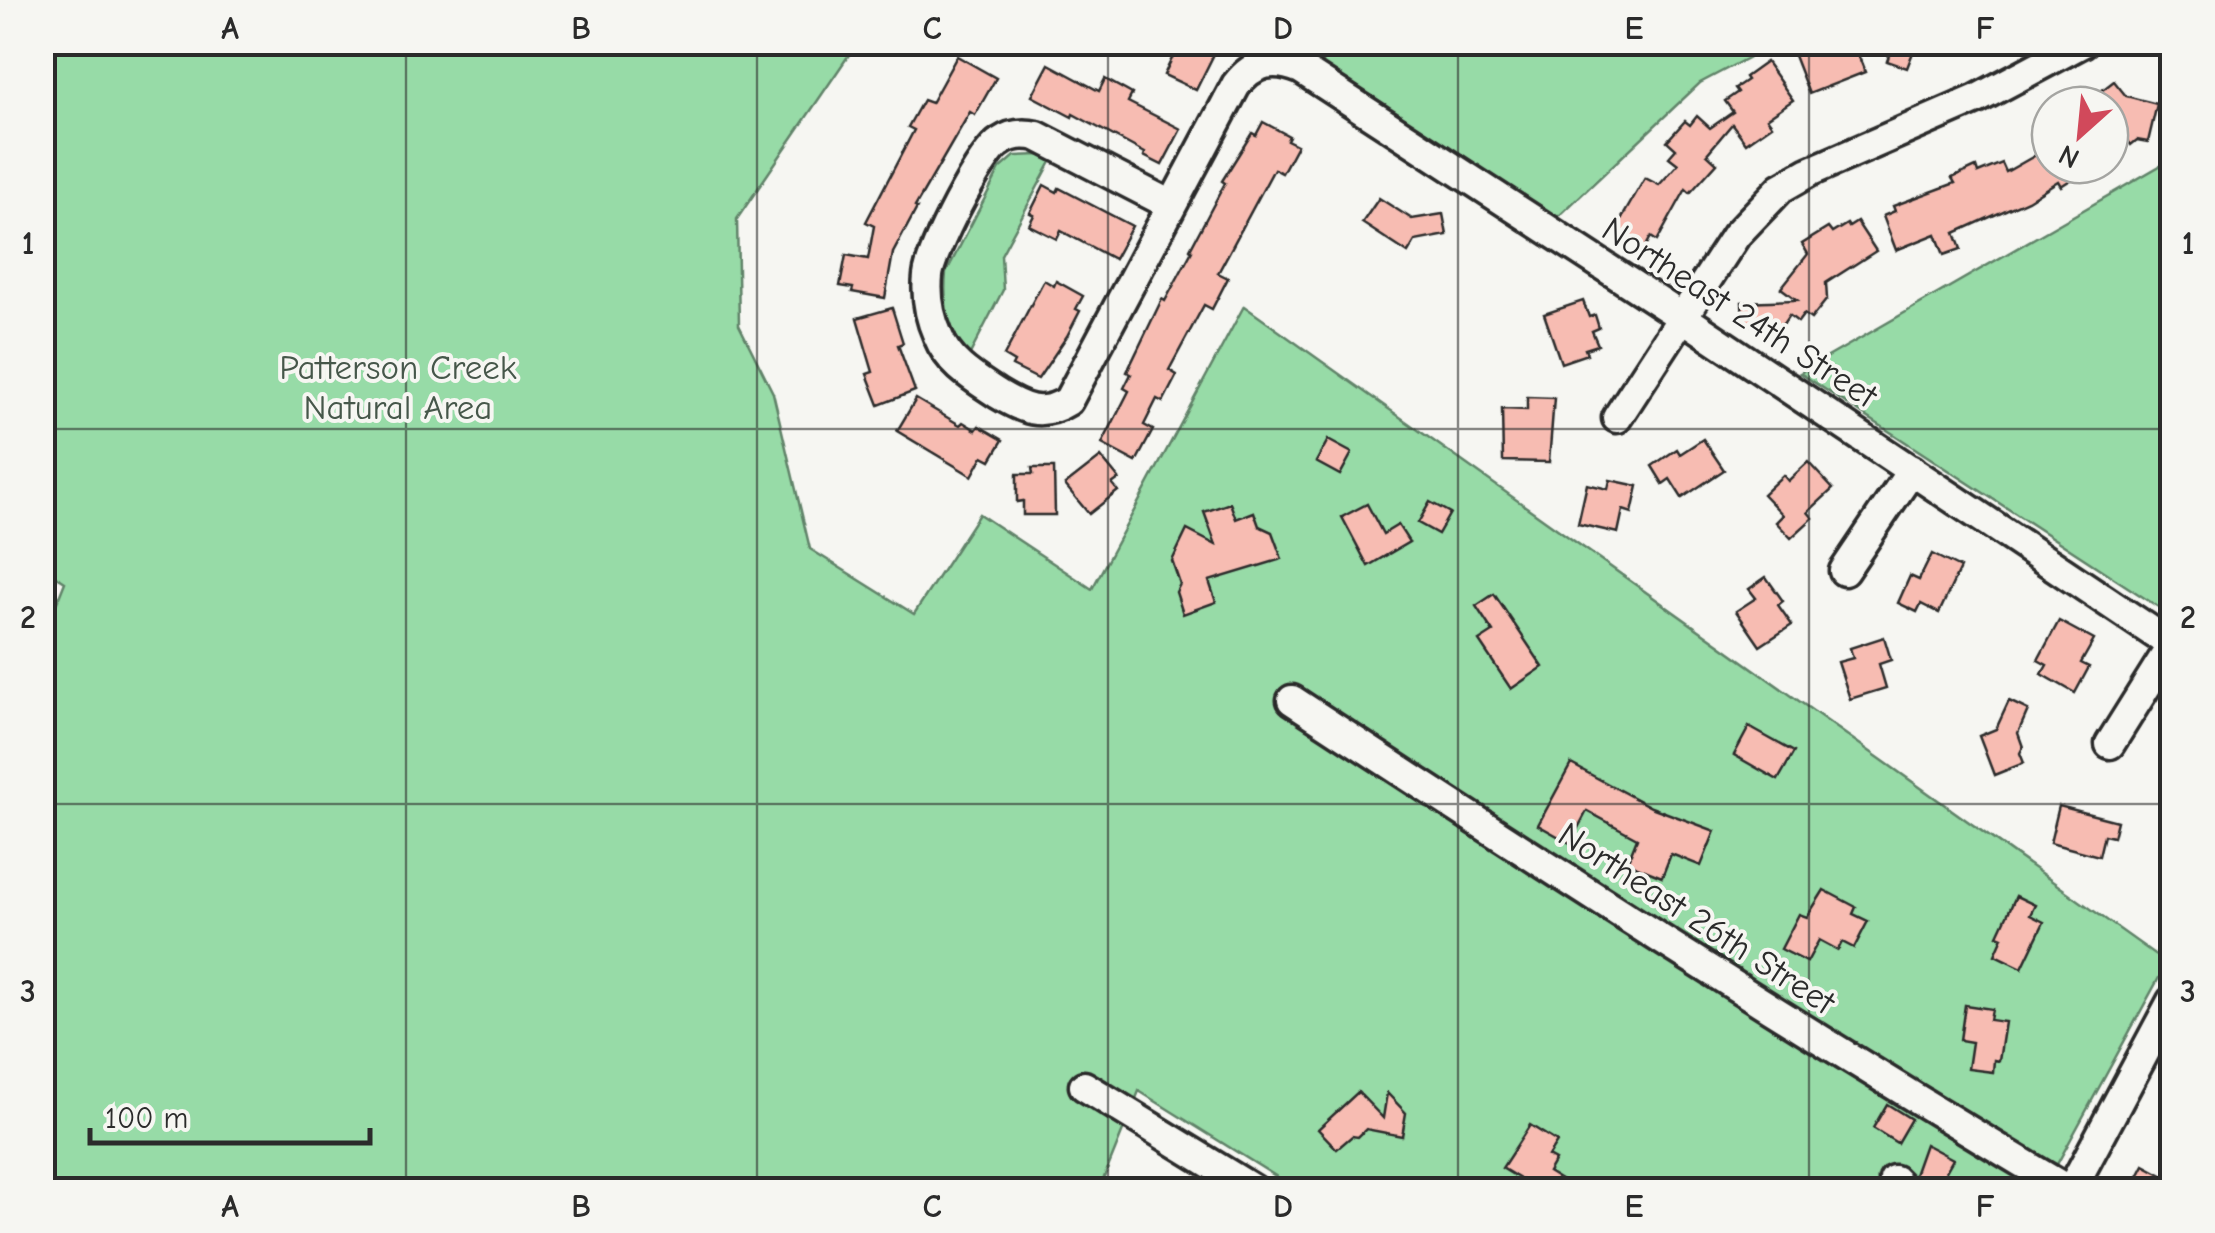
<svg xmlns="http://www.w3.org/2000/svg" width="2215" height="1233" font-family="'Comic Neue',sans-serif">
<rect width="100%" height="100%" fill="#f6f6f2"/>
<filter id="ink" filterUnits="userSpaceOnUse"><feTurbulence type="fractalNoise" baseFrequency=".01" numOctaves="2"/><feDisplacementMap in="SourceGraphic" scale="20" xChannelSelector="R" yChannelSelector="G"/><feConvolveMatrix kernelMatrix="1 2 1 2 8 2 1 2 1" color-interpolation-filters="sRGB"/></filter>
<g filter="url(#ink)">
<g fill="#97dba7" stroke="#618369" stroke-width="2.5">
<path d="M43,43h814l-120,176 2,106 34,68 37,156 104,65 65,-100 113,75 152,-283 923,657 -124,227h-745l-159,-99 -40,99h-1056l-1,-550 23,-58 -23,-15z"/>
<path d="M1278,43h498l-76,40 -143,135z"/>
<path d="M1039,155l13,5 -51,95 2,35 -34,66c-21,-26 -26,-50 -23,-83l54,-104 15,-13z"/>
<path d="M2172,159v457l-372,-243z"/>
</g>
<g fill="#f7bcb2" stroke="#2b2b2b" stroke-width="2.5">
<path d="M1180,42h21l15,8 -20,40 -32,-15z"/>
<path d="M1820,42h33l12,30 -56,22 -16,-41z"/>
<path d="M1894,42h23l-10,26 -20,-7z"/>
<path d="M957,56l39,22 -21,37 -5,-3 -55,95 2,1 -24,45 -8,45 -33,-6 1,-4 -13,-2 6,-31 22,4 6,-33 -8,-4 48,-92 -6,-3 15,-27 8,3z"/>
<path d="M1766,62l27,38 -26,18 5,7 -26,18 -14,-19 -25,30 10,9 -27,30 -4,-4 -29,52 -6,-4 -6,11 -30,-18 30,-52 14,7 19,-21 -9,-7 7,-8 -9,-8 18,-20 5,4 7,-9 13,12 23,-16 -8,-11 13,-9 -3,-4 12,-8 -2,-3z"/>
<path d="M1049,64l50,27 6,-12 27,15 -4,8 53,27 -19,36 -18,-9 1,-3 -72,-39 -1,3 -40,-21z"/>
<path d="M2114,81l12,15 31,8 -9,38 -11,-2 -6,5 -5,-7 -16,-4v-29h-27z"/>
<path d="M1263,122l26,14 -2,4 10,5 -15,28 -8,-4 -56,104 10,5 -16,31 -8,-4 -35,65 8,5 -14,27 -6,-3 -13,26 9,5 -17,32 -34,-18 27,-53 -5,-3 7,-14 -4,-2 35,-73 3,2 27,-50 -2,-2 35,-66 -3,-2 30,-48 4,2z"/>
<path d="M2050,147v18h44l-33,21 -3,-5 -30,19 -73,33 6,16 -17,6 -8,-21 -40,16 -13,-34 12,-5 -2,-5 62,-23 -3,-5 24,-11 2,6 24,-10 4,9z"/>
<path d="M1044,185l13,7 2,-4 73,38 -18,33 -53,-28 -4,8 -28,-14 5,-10 -4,-2z"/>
<path d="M1379,198l33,21 31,-5 4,21 -32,6 -7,12 -46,-30z"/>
<path d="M1857,222l19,29 -50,32 1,16 -16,20 -7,-5 -6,8 -9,-7 -6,9 -40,1 -1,-23 55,-2 -16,-12 27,-34 -6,-10 26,-16 4,5 15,-9 2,3z"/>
<path d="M1044,280l10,6 2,-5 27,15 -7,13 4,2 -13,25 -29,43 -26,-13 2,-4 -10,-6z"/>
<path d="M1583,301l6,16 6,-2 4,13 -7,3 6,14 -13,4 2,5 -26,9 -17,-49z"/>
<path d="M892,308l11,35 -5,2 17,46 -36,14 -12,-31 6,-2 -16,-54z"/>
<path d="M1527,397l27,1 -5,64 -46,-1 -1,-52 25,1z"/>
<path d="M916,399l44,26 3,-3 13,8 3,-4 24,14 -12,20 -8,-4 -11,20 -75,-45z"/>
<path d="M1703,439l21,31 -42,28 -12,-19 -7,5 -11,-18 25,-17 3,5z"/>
<path d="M1328,440l24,13 -12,22 -24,-13z"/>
<path d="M1101,457l18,22 -7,5 6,7 -29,23 -24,-29z"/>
<path d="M1808,462l25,27 -25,23 5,6 -22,20 -15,-16 7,-7 -20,-21 20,-19 5,6z"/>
<path d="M1032,468h22l1,47h-32v-14l-6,1v-28h16z"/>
<path d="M1610,480l28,6 -6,27 -9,-3 -5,23 -40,-9 9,-40 21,5z"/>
<path d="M1430,502l20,11 -12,21 -20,-11z"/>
<path d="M1230,503l6,16 18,-7 5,14 13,6 10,27 -73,22 7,21 -33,12 -7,-22 4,-8 -8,-23 15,-31 29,15 -12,-33z"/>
<path d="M1367,504l16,30 15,-9 11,17 -41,24 -26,-49z"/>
<path d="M1932,554l28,14 -21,45 -18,-9 -4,8 -19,-9 12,-27 9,4z"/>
<path d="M1766,577l17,24 -5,4 14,20 -32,21 -24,-35 20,-13 -7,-9z"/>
<path d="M1494,594l49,73 -32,22 -32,-48 14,-9 -17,-26z"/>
<path d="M2059,621l35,19 -13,23 8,4 -14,26 -33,-19 5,-9 -9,-5z"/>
<path d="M1884,637l7,23 -12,4 7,24 -36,11 -12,-37 15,-4 -3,-10z"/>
<path d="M2009,701l19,9 -10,23 5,14 -3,6 4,10 -30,12 -15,-39 17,-7z"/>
<path d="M1749,727l45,25 -16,28 -44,-25z"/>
<path d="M1571,764l80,43 64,24 -14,35 -30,-12 -9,23 -35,-14 10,-25 -50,-27 -17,32 -32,-18z"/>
<path d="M2059,806l58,15 -4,16 -9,-2 -5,21 -49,-13z"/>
<path d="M1824,890l32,17 -3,7 15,7 -14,27 -12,-6 -4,8 -19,-10 -12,22 -26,-13 18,-35 8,3z"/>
<path d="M2016,896l19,9 -5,10 14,7 -22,46 -27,-13 8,-18 -5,-2z"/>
<path d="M1965,1005l27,4 -2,11 15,2 -6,39 -5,-1 -1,12 -25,-3 4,-27 -12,-2z"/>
<path d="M1358,1092l25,26 4,-25 19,20 -4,23 -36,-7 -8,8 -6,-1 -15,13 -19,-20z"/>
<path d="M1887,1104l24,15 -14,24 -24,-15z"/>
<path d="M1530,1125l27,17 -9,14 7,4 -7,12 29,18h-39l-36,-22z"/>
<path d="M1925,1144l28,15 -17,30 -22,-14z"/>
<path d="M2144,1165l28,15v10h-41z"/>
</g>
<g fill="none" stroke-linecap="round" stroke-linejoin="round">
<defs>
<g id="minor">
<path d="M2171,42l1,4"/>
<path d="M1171,205l-134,-69c-13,-3 -26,-2 -37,6 -19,11 -70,111 -72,134 -2,20 2,42 10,60 11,28 36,42 60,58 25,15 43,24 70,7l168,-316c18,-24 38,-27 65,-16l381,248 490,328"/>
<path d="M1617,418l119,-183 45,-47 28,-16 168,-73 107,-57"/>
<path d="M1844,571l68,-101"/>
<path d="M1292,700c256,168 513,334 776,490"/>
<path d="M2110,744l62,-99"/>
<path d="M1084,1086l170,104"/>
<path d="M1894,1180l10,10"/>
<path d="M2071,1190l101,-189"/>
</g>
</defs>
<use href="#minor" stroke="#2b2b2b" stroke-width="35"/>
<use href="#minor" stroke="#f6f6f2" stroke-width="28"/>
</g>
</g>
<path fill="none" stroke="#2b2b2b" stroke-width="2.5" stroke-opacity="0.55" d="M406,42v1148M757,42v1148M1108,42v1148M1458,42v1148M1809,42v1148M42,429h2130M42,804h2130"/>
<g text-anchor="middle" stroke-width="8" stroke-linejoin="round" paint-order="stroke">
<g font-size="35" fill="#2b2b2b" stroke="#f6f6f2">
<text transform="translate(1740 312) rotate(33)" y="12">Northeast 24th Street</text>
<text transform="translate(1697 918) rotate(33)" y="12">Northeast 26th Street</text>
</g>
<g font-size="35" fill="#46574a" stroke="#f6f6f2">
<text x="398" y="379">Patterson Creek<tspan x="398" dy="40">Natural Area</tspan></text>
</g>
</g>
<rect width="2215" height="1233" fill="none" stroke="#f6f6f2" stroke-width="110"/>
<g transform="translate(2080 135) rotate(207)"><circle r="48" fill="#f6f6f2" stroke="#a5a5a2" stroke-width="2.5"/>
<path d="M0-8L18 38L0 25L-18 38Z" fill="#d1495b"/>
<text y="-15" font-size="28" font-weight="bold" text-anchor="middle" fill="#2b2b2b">N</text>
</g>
<path d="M90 1128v15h280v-15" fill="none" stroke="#2b2b2b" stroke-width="5"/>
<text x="105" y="1128" font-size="30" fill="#2b2b2b" stroke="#f6f6f2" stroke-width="8" paint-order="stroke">100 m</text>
<rect x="55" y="55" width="2105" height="1123" fill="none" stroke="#2b2b2b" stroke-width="4"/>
<g font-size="32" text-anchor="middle" font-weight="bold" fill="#2b2b2b">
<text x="230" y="39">A</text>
<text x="581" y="39">B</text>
<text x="932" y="39">C</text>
<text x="1283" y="39">D</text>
<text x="1634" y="39">E</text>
<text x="1985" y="39">F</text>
<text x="28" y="254">1</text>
<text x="2188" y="254">1</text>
<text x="28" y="628">2</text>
<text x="2188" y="628">2</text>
<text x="28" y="1002">3</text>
<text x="2188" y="1002">3</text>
<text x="230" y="1217">A</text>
<text x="581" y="1217">B</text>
<text x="932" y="1217">C</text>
<text x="1283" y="1217">D</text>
<text x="1634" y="1217">E</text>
<text x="1985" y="1217">F</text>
</g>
</svg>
